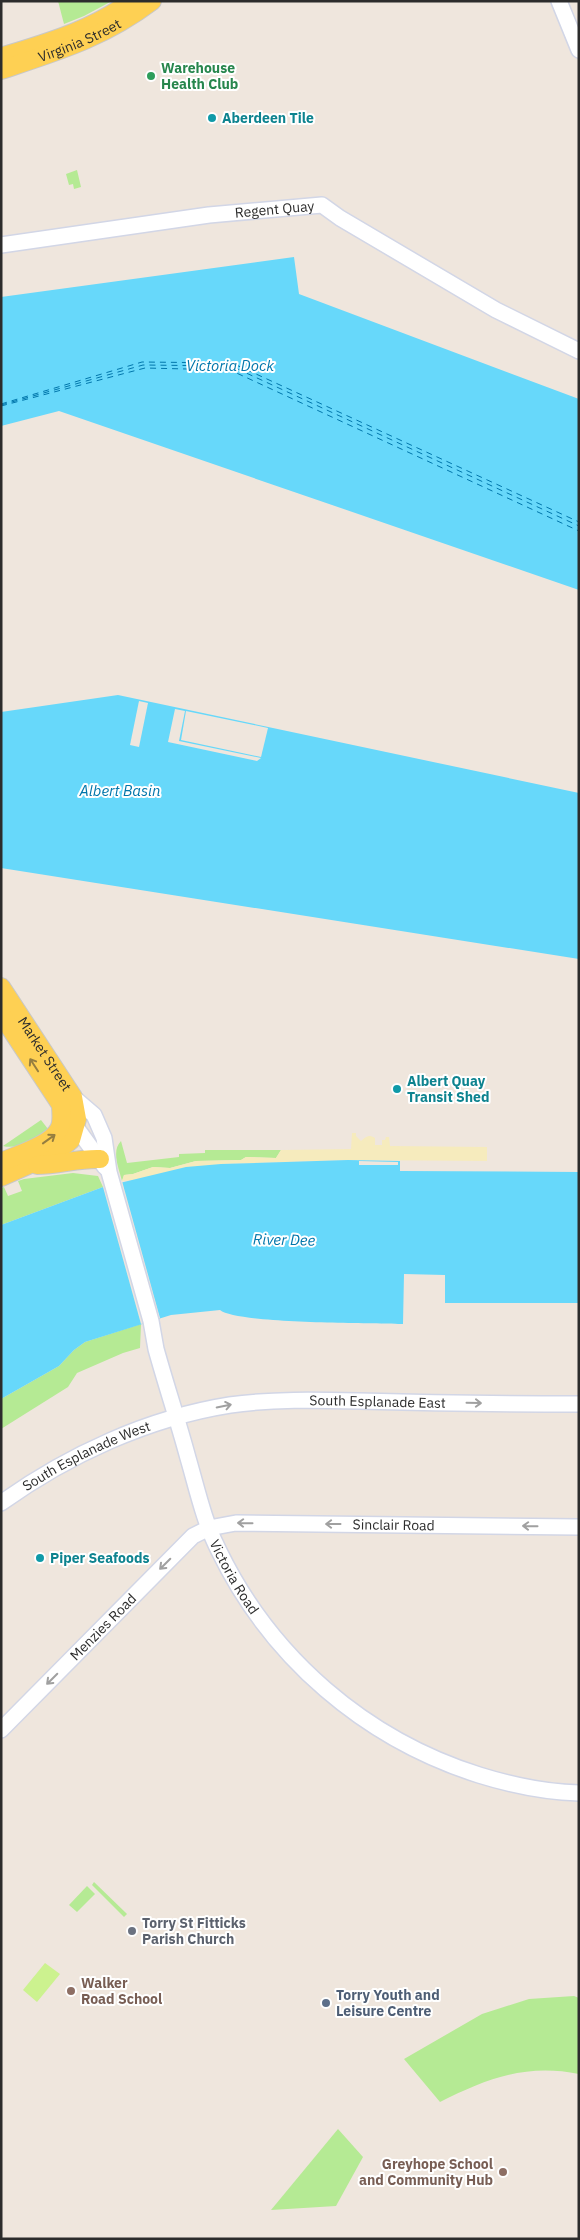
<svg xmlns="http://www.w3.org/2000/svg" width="580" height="2240" font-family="'IBM Plex Sans',sans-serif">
<rect width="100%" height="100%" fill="#efe6dd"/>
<g fill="#b5ea94">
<path d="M58,1h54l-28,15 -20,8z"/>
<path d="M77,170l4,17 -7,2 -1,-5 -4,1 -3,-11z"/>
<path d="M41,1120l7,9c-11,10 -30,21 -45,17z"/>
<path d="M121,1141l6,22 52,-6v-3l26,-1v-3h76l-5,8 -30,-1 -5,3 -45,1 -26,7 -17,-1 -20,7 -9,1 -2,6c-3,-12 -11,-30 -1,-40z"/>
<path d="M73,1173l25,3 5,11 -102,38v-37l3,-1 4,9 14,-5 -4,-10 6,-2z"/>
<path d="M141,1324l-1,24 -17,5 -46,20 -9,14 -67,42v-30l58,-33 15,-16 11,-8z"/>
<path d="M94,1882l33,32 -3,3 -32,-32z"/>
<path d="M87,1886l8,8 -18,18 -8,-7z"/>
<path d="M574,1996l5,2v76c-53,-11 -93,5 -139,28l-36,-43 78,-45 47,-15z"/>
<path d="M338,2129l25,28 -27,49 -65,4z"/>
</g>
<path fill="#f6ebbd" d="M352,1133h4v3l5,5c5,-4 7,-7 14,-3v7h7v-5h3l1,-3h3l1,9 97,1v14l-139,-1 -127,4 -39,11 -60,6 2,-6 9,-1 20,-7 17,1 26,-7 45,-1 5,-3 30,1 5,-8 70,-1z"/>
<path fill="#ccf28f" d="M45,1963l15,11 -23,28 -14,-12z"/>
<g fill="#67d8fa">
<path d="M294,257l5,37 280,105v191l-520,-179 -58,15v-129z"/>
<path d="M118,695l461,98v166l-578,-91v-156z"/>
<path d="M348,1160l52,1v10l179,1v131h-134v-28l-41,-1 -1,50c-30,-1 -166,0 -183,-14l-49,5 -86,27 -11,8 -15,16 -58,33v-174l102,-38 83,-20 35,-3z"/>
</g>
<g fill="#efe6dd">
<path d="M139,701l9,2 -9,44 -9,-2z"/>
<path d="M175,709l10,2 -6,30 82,17 -4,3 -89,-19z"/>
<path d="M186,711l82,17 -7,29 -80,-17z"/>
<path d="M359,1161l39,1v3h-39z"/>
<path d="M400,1161h2v8h113v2h-115z"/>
<path d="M122,1181l38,137 -19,6 -38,-137z"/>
</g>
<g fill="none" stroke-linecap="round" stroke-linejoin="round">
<g stroke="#0176ab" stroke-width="1" stroke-dasharray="6 5" stroke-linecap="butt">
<path d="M1,404l141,-42 90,1 347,159"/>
<path d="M1,405l142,-40 88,1 348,160"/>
<path d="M1,406l144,-38 85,2 349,161"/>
</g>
<defs>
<g id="secondary">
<path d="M559,1l20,49"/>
<path id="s1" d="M1,245l208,-30 113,-10 18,13 156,92 83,41"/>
<path id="s2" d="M73,1097l21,18 10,23 5,34 42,149 5,28c10,36 22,72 32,109 9,31 16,64 31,93 52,107 146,188 260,224 32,10 65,17 100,18"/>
<path d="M70,1119l35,48"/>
<path id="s3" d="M1,1503c67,-48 147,-85 229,-98 42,-6 86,-5 129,-4 73,2 146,3 220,3"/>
<path id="s4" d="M1,1730l192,-194 16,-8 27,-5 343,4"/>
</g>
<g id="primary">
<path d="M1,57c45,-14 92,-27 130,-56"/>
<path id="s5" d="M1,70c57,-19 102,-32 151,-69"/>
<path id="s6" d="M1,987l72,110 4,22 -6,21 -6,5 -19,12 -45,20"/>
<path d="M1,1014l60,91c0,8 2,17 -2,24 -8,16 -42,26 -58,33"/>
<path d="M37,1165c22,0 42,-7 63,-6"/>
</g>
</defs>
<use href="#secondary" stroke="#d2d6e6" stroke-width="18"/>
<use href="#primary" stroke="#c8c8c8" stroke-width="20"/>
<use href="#secondary" stroke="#fff" stroke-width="15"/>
<use href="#primary" stroke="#fed053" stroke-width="18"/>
</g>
<defs><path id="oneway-shaft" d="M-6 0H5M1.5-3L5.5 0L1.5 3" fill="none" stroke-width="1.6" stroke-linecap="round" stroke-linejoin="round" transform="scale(1.25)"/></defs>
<g stroke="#957e40">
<use href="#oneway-shaft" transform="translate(34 1065) rotate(-123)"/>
<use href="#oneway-shaft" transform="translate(49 1139) rotate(-36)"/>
</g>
<g stroke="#a0a0a0">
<use href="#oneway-shaft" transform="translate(474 1403) rotate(1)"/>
<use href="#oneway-shaft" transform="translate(224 1406) rotate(-11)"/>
<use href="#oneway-shaft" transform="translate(245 1523) rotate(-179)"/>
<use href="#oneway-shaft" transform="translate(333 1524) rotate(180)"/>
<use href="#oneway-shaft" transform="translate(530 1526) rotate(-179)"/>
<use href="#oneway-shaft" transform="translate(165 1564) rotate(135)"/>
<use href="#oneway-shaft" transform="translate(52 1679) rotate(135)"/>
</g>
<circle fill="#2e9e5b" stroke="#fff" stroke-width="2" cx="151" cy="76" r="5"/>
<g fill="#0f9aa8" stroke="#fff" stroke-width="2">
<circle cx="212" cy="118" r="5"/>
<circle cx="397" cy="1089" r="5"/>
<circle cx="40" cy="1558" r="5"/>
</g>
<circle fill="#6b7280" stroke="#fff" stroke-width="2" cx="132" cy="1931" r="5"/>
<g fill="#8d6e63" stroke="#fff" stroke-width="2">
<circle cx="71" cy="1991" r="5"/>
<circle cx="503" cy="2172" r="5"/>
</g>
<circle fill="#5c6f8a" stroke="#fff" stroke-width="2" cx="326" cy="2003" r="5"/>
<g text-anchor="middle" stroke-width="4" stroke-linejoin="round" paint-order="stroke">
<g font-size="14" fill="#2c2c2c" stroke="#fff">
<text dy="5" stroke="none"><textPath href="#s5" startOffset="84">Virginia Street</textPath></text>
<text dy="5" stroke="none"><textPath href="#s1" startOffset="276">Regent Quay</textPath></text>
<text dy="5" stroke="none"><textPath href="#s6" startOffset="80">Market Street</textPath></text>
<text dy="5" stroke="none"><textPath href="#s3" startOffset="399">South Esplanade East</textPath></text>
<text dy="5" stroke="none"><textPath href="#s3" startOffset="98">South Esplanade West</textPath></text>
<text dy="5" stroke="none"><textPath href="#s4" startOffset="476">Sinclair Road</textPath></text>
<text dy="5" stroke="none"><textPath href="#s2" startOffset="512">Victoria Road</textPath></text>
<text dy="5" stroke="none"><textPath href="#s4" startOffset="145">Menzies Road</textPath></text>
</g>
<g font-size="14" font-weight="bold" fill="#27864d" stroke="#fff" text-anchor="start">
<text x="161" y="73">Warehouse<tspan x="161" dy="16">Health Club</tspan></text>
</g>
<g font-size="14" font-weight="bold" fill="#0d838f" stroke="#fff" text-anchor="start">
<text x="222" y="123">Aberdeen Tile</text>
<text x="407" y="1086">Albert Quay<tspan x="407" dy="16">Transit Shed</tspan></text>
<text x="50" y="1563">Piper Seafoods</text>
</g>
<g font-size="14" font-weight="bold" fill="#5b616d" stroke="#fff" text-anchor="start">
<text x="142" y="1928">Torry St Fitticks<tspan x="142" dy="16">Parish Church</tspan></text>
</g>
<g font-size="14" font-weight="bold" fill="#785e54" stroke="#fff" text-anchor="start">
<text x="81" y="1988">Walker<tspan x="81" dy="16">Road School</tspan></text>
<text x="493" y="2169" text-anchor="end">Greyhope School<tspan x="493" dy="16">and Community Hub</tspan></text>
</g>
<g font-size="14" font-weight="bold" fill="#4e5e75" stroke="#fff" text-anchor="start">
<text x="336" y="2000">Torry Youth and<tspan x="336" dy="16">Leisure Centre</tspan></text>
</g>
<g font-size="15" font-style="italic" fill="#0176ab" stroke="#fff">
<text x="230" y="371">Victoria Dock</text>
<text x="120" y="796">Albert Basin</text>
<text transform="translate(284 1240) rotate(1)" y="5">River Dee</text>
</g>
</g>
<rect width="580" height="2240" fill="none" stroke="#2c2c2c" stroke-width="5"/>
</svg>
